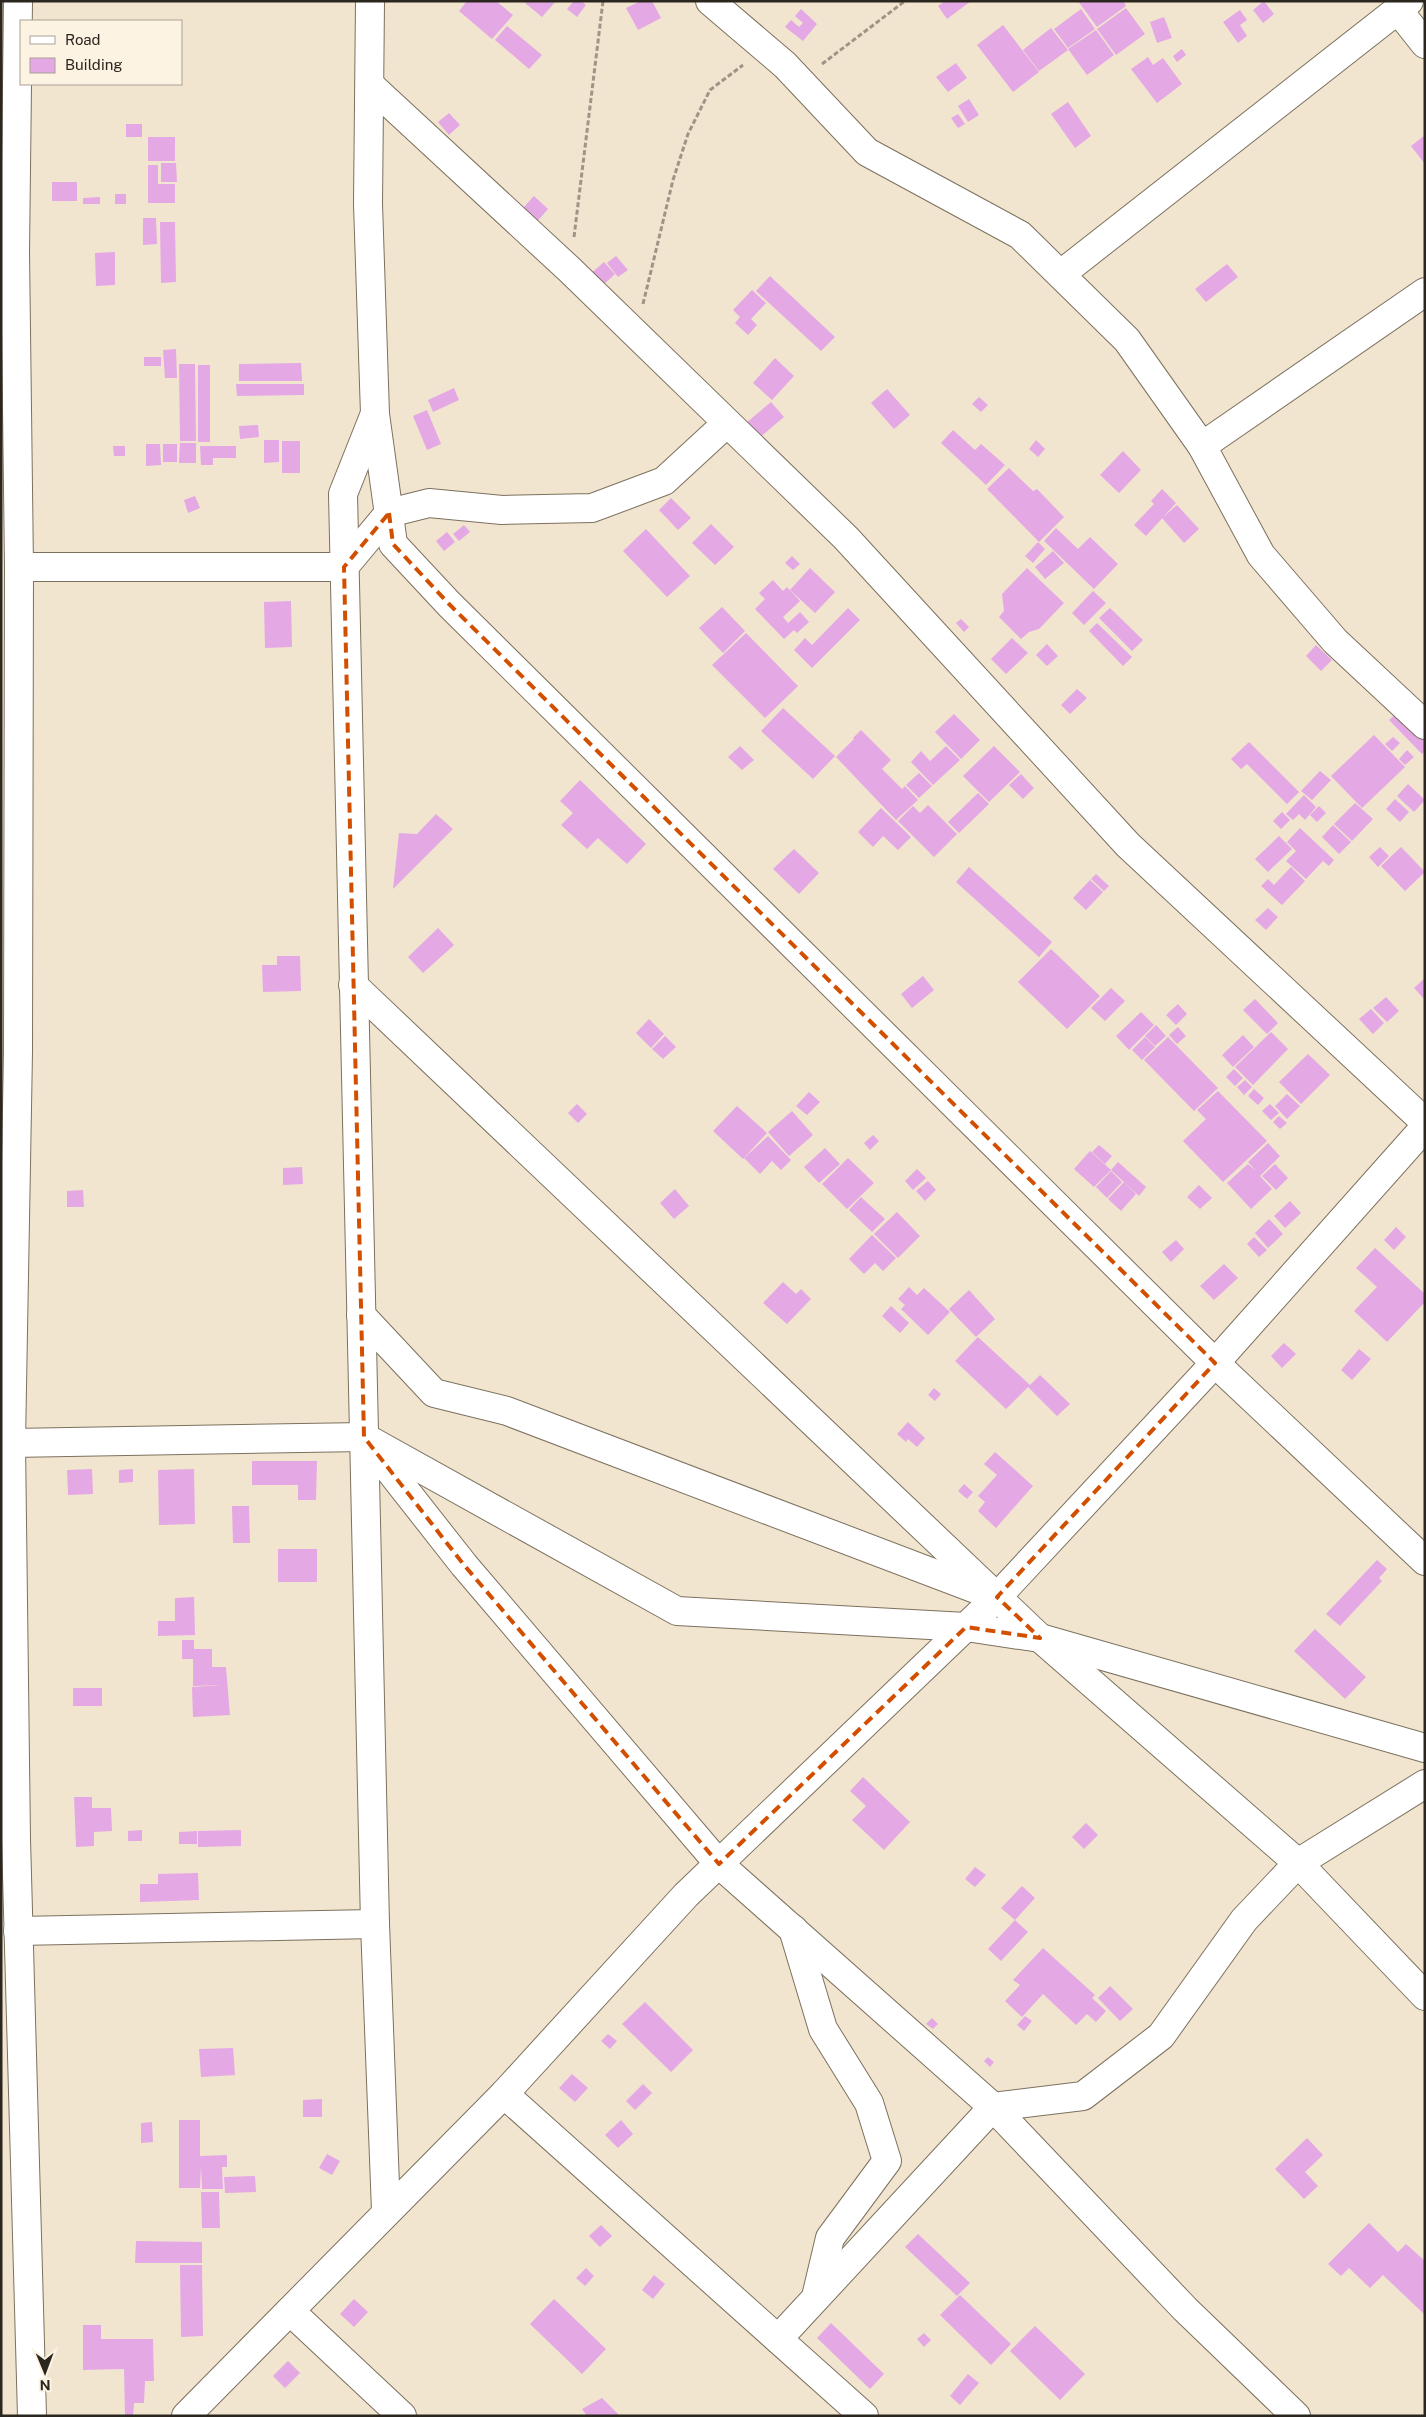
<svg xmlns="http://www.w3.org/2000/svg" width="1426" height="2417" font-family="'Public Sans',sans-serif">
<rect width="100%" height="100%" fill="#f2e5d0"/>
<g fill="#e4a8e5">
<path d="M467,1h29l17,14 -21,24 -33,-28z"/>
<path d="M527,1h29l-14,16 -17,-14z"/>
<path d="M574,1h7l5,4 -9,12 -10,-8z"/>
<path d="M641,1h11l9,17 -23,12 -12,-22z"/>
<path d="M945,1h26l-24,18 -9,-13z"/>
<path d="M1078,1h45l3,5 -29,21z"/>
<path d="M1264,1l10,13 -11,9 -10,-13z"/>
<path d="M1126,8l19,26 -29,21 -19,-26z"/>
<path d="M801,9l16,15 -14,17 -18,-14 6,-7 8,7 4,-4 -8,-7z"/>
<path d="M1081,9l14,20 -27,19 -14,-19z"/>
<path d="M1240,10l7,10 -7,5 7,11 -9,7 -15,-21z"/>
<path d="M1164,17l8,21 -15,5 -7,-21z"/>
<path d="M1003,25l36,47 -26,20 -36,-47z"/>
<path d="M507,26l35,29 -13,14 -34,-29z"/>
<path d="M1051,28l17,22 -29,21 -16,-21z"/>
<path d="M1096,30l18,25 -27,20 -19,-26z"/>
<path d="M1182,49l4,6 -9,7 -4,-6z"/>
<path d="M1148,57l5,8 10,-7 19,26 -25,19 -26,-34z"/>
<path d="M956,63l11,15 -19,14 -12,-15z"/>
<path d="M969,99l10,16 -11,7 -10,-16z"/>
<path d="M1068,102l23,34 -16,12 -24,-34z"/>
<path d="M449,113l11,12 -11,10 -11,-13z"/>
<path d="M958,114l7,10 -7,4 -7,-10z"/>
<rect x="126" y="124" width="16" height="13"/>
<path d="M1425,135v29l-14,-18z"/>
<rect x="148" y="137" width="27" height="24"/>
<path d="M161,163h15l1,19h-16z"/>
<path d="M148,165h10v19h17v19h-27z"/>
<rect x="52" y="182" width="25" height="19"/>
<rect x="115" y="194" width="11" height="10"/>
<path d="M534,196l14,13 -13,15 -15,-13z"/>
<path d="M100,197v7h-17v-6z"/>
<path d="M143,218h13l1,26 -14,1z"/>
<path d="M160,222h15l1,60 -15,1z"/>
<path d="M115,252v33l-19,1 -1,-33z"/>
<path d="M616,256l12,14 -10,7 -11,-14z"/>
<path d="M604,262l11,12 -15,14 -12,-12z"/>
<path d="M1227,264l11,13 -32,25 -11,-13z"/>
<path d="M770,276l65,61 -14,14 -65,-60z"/>
<path d="M752,290l14,13 -15,16 6,6 -9,10 -13,-12 5,-6 -7,-7z"/>
<path d="M176,349l1,29h-12l-2,-28z"/>
<rect x="144" y="357" width="17" height="9"/>
<path d="M775,358l19,18 -22,24 -19,-17z"/>
<path d="M301,363l1,18h-63v-17z"/>
<path d="M179,364h16l1,77h-16z"/>
<rect x="198" y="365" width="12" height="77"/>
<path d="M236,384h68v11l-67,1z"/>
<path d="M454,388l5,12 -26,12 -5,-12z"/>
<path d="M887,389l23,26 -16,14 -23,-26z"/>
<path d="M979,397l9,8 -7,7 -9,-8z"/>
<path d="M771,402l13,15 -25,21 -13,-15z"/>
<path d="M427,410l14,34 -14,6 -14,-34z"/>
<path d="M258,425l1,12 -19,2 -1,-13z"/>
<path d="M953,430l22,20 6,-6 24,21 -19,20 -45,-42z"/>
<path d="M264,440h15v22l-15,1z"/>
<path d="M1036,440l9,9 -7,8 -9,-8z"/>
<rect x="282" y="441" width="18" height="32"/>
<path d="M180,443h16v20h-17z"/>
<path d="M146,444h14l1,21 -15,1z"/>
<rect x="163" y="444" width="14" height="18"/>
<path d="M113,446h12v10h-11z"/>
<path d="M200,446h36v12h-23v7h-12z"/>
<path d="M1123,451l18,19 -22,23 -19,-18z"/>
<path d="M1009,468l24,23 4,-2 27,28 -25,25 -52,-53z"/>
<path d="M1162,489l14,14 -30,33 -12,-11 20,-21 -3,-3z"/>
<path d="M195,496l5,12 -12,5 -4,-13z"/>
<path d="M671,498l20,20 -13,12 -19,-20z"/>
<path d="M1177,505l22,24 -15,14 -22,-25z"/>
<path d="M711,524l23,23 -19,18 -23,-22z"/>
<path d="M464,525l6,7 -11,9 -6,-7z"/>
<path d="M1056,528l22,21 12,-12 28,27 -24,25 -50,-48z"/>
<path d="M646,529l44,47 -23,21 -44,-46z"/>
<path d="M447,532l8,10 -11,9 -8,-10z"/>
<path d="M1038,542l7,7 -12,14 -8,-7z"/>
<path d="M1053,551l11,12 -19,16 -10,-12z"/>
<path d="M792,556l8,8 -7,6 -8,-7z"/>
<path d="M810,568l25,24 -20,21 -25,-23z"/>
<path d="M1027,568l37,35 -25,26 -10,3 -8,7 -22,-22 5,-6 -2,-17z"/>
<path d="M773,580l10,11 4,-4 13,14 -17,16 5,6 12,-11 9,10 -12,11 -3,-3 -10,9 -29,-30 10,-10 -6,-6z"/>
<path d="M1093,591l13,12 -22,22 -12,-12z"/>
<path d="M291,601l1,46 -27,1 -1,-46z"/>
<path d="M722,607l23,24 -22,22 -24,-25z"/>
<path d="M848,608l12,12 -48,48 -18,-18 11,-12 7,7z"/>
<path d="M1110,608l33,32 -11,11 -33,-33z"/>
<path d="M961,619l8,8 -5,5 -8,-9z"/>
<path d="M1097,623l35,34 -9,9 -34,-35z"/>
<path d="M746,633l52,53 -33,32 -53,-53z"/>
<path d="M1012,638l16,15 -22,21 -15,-15z"/>
<path d="M1047,644l11,12 -11,10 -11,-11z"/>
<path d="M1316,645l16,15 -11,11 -15,-15z"/>
<path d="M1077,689l10,9 -17,16 -9,-9z"/>
<path d="M783,708l52,48 -22,23 -52,-48z"/>
<path d="M1397,713l28,29v9l-3,3 -33,-34z"/>
<path d="M954,714l26,26 -19,19 -26,-27z"/>
<path d="M861,730l30,30 -9,9 20,20 3,-3 13,14 -22,20 -60,-63 18,-18 -1,-1z"/>
<path d="M1374,735l31,32 -43,41 -31,-32z"/>
<path d="M1393,737l7,6 -8,8 -7,-7z"/>
<path d="M1249,742l50,50 -12,12 -40,-40 -6,5 -10,-10z"/>
<path d="M740,746l14,14 -12,10 -14,-13z"/>
<path d="M946,746l14,14 -27,25 -22,-23 10,-11 9,10z"/>
<path d="M994,746l26,26 -31,30 -26,-26z"/>
<path d="M1407,750l7,7 -9,8 -6,-6z"/>
<path d="M1320,771l11,9 -19,20 -11,-9z"/>
<path d="M919,773l13,13 -13,12 -13,-13z"/>
<path d="M1021,774l13,14 -11,11 -14,-14z"/>
<path d="M580,780l66,64 -19,20 -29,-26 -11,11 -26,-24 12,-12 -13,-12z"/>
<path d="M1408,784l17,16 -11,12 -17,-16z"/>
<path d="M978,793l11,11 -30,29 -11,-11z"/>
<path d="M1304,795l12,12 -11,13 -6,-6 -6,6 -7,-6z"/>
<path d="M1395,799l14,13 -9,10 -14,-13z"/>
<path d="M1355,803l18,16 -21,22 -18,-17z"/>
<path d="M928,805l29,29 -23,23 -36,-36 15,-15 7,7z"/>
<path d="M1319,806l7,7 -9,9 -7,-7z"/>
<path d="M881,808l30,29 -13,13 -15,-14 -10,11 -15,-15z"/>
<path d="M1282,812l8,8 -9,9 -8,-8z"/>
<path d="M436,814l17,15 -60,60 6,-56 18,1z"/>
<path d="M1333,825l18,17 -12,12 -17,-17z"/>
<path d="M1300,828l34,32 -5,6 -6,-5 -17,18 -20,-18 10,-10 -9,-9z"/>
<path d="M1279,836l13,13 -24,23 -13,-13z"/>
<path d="M1380,847l9,9 -11,11 -9,-10z"/>
<path d="M1401,847l24,25 -20,19 -24,-25z"/>
<path d="M794,849l25,24 -20,21 -26,-25z"/>
<path d="M969,867l83,75 -13,15 -83,-75z"/>
<path d="M1291,867l14,14 -23,24 -21,-19 7,-7 6,6z"/>
<path d="M1096,874l13,12 -5,5 -13,-12z"/>
<path d="M1090,880l13,12 -17,18 -13,-12z"/>
<path d="M1268,908l10,9 -12,13 -11,-10z"/>
<path d="M438,928l16,17 -31,28 -15,-16z"/>
<path d="M1051,949l49,47 -33,33 -49,-47z"/>
<path d="M277,956h23l1,35 -38,1 -1,-27h15z"/>
<path d="M923,976l11,14 -22,18 -11,-14z"/>
<path d="M1425,978v22l-11,-12z"/>
<path d="M1111,988l14,13 -20,20 -14,-13z"/>
<path d="M1386,997l13,14 -12,11 -14,-14z"/>
<path d="M1255,999l23,24 -11,11 -24,-24z"/>
<path d="M1178,1004l9,10 -11,11 -10,-10z"/>
<path d="M1371,1009l13,14 -11,11 -14,-15z"/>
<path d="M1141,1012l13,13 -25,25 -13,-14z"/>
<path d="M649,1019l15,15 -13,14 -15,-15z"/>
<path d="M1156,1025l10,11 -11,10 -10,-10z"/>
<path d="M1178,1027l8,9 -9,8 -8,-9z"/>
<path d="M1271,1032l17,17 -35,36 -18,-18z"/>
<path d="M1243,1035l11,12 -21,20 -11,-12z"/>
<path d="M665,1036l11,11 -13,12 -11,-10z"/>
<path d="M1145,1037l10,10 -13,13 -10,-10z"/>
<path d="M1168,1037l50,51 -24,23 -50,-51z"/>
<path d="M1308,1054l22,21 -29,29 -22,-22z"/>
<path d="M1234,1069l9,9 -8,8 -9,-9z"/>
<path d="M1245,1080l7,7 -8,8 -7,-8z"/>
<path d="M1254,1089l10,9 -6,7 -10,-9z"/>
<path d="M1218,1091l49,50 -44,41 -40,-41 23,-22 -9,-9z"/>
<path d="M809,1092l11,10 -13,13 -11,-9z"/>
<path d="M1287,1094l13,12 -13,13 -12,-13z"/>
<path d="M577,1104l10,10 -9,9 -10,-10z"/>
<path d="M1270,1104l9,9 -8,7 -9,-9z"/>
<path d="M737,1106l30,27 -24,26 -30,-28z"/>
<path d="M792,1111l21,24 -24,21 -21,-24z"/>
<path d="M1279,1116l8,7 -7,6 -7,-7z"/>
<path d="M873,1135l6,6 -9,9 -6,-7z"/>
<path d="M768,1136l23,24 -10,10 -9,-9 -12,13 -16,-16z"/>
<path d="M1268,1143l12,13 -20,20 12,13 -21,20 -24,-26 21,-19 8,7 -8,-9z"/>
<path d="M1099,1145l13,11 -7,8 -13,-12z"/>
<path d="M825,1148l15,16 -21,19 -15,-16z"/>
<path d="M1090,1151l21,19 -17,17 -20,-18z"/>
<path d="M848,1158l26,25 -27,26 -25,-25z"/>
<path d="M1118,1162l28,25 -7,9 -28,-26z"/>
<path d="M1275,1164l13,14 -12,12 -14,-14z"/>
<path d="M302,1167l1,17 -20,1v-17z"/>
<path d="M917,1169l9,9 -13,12 -8,-9z"/>
<path d="M1111,1171l11,11 -15,16 -11,-11z"/>
<path d="M928,1181l8,9 -11,11 -9,-10z"/>
<path d="M1124,1182l12,12 -15,17 -13,-12z"/>
<path d="M1199,1185l13,13 -12,11 -13,-12z"/>
<path d="M675,1189l14,17 -15,13 -14,-16z"/>
<path d="M83,1190l1,17h-17v-16z"/>
<path d="M861,1197l24,22 -13,13 -23,-22z"/>
<path d="M1290,1201l11,12 -16,15 -11,-12z"/>
<path d="M897,1212l23,24 -22,22 -24,-24z"/>
<path d="M1269,1219l14,15 -15,14 -13,-15z"/>
<path d="M1396,1227l10,10 -12,13 -10,-10z"/>
<path d="M872,1235l24,23 -13,13 -8,-8 -11,11 -15,-15z"/>
<path d="M1254,1237l13,13 -8,7 -12,-13z"/>
<path d="M1176,1240l8,9 -13,13 -9,-10z"/>
<path d="M1375,1248l50,46v8l-38,40 -33,-31 23,-24 -21,-19z"/>
<path d="M1224,1264l14,14 -24,22 -14,-14z"/>
<path d="M783,1282l13,12 5,-5 10,10 -24,25 -24,-21z"/>
<path d="M909,1287l8,8 7,-7 26,24 -22,23 -27,-26 4,-4 -7,-6z"/>
<path d="M969,1290l26,29 -19,18 -27,-28z"/>
<path d="M891,1306l18,17 -9,10 -18,-17z"/>
<path d="M978,1337l52,48 10,-10 30,29 -13,12 -29,-29 -22,22 -51,-48z"/>
<path d="M1284,1343l12,11 -14,14 -11,-12z"/>
<path d="M1359,1349l12,10 -19,21 -11,-10z"/>
<path d="M934,1388l7,6 -6,7 -7,-6z"/>
<path d="M908,1422l17,16 -8,9 -9,-8 -2,3 -9,-8z"/>
<path d="M995,1452l38,34 -37,42 -18,-17 7,-9 -7,-6 19,-21 -13,-11z"/>
<path d="M252,1461h65l-1,39h-18v-15h-46z"/>
<path d="M92,1469l1,25 -25,1 -1,-25z"/>
<path d="M133,1469v13l-14,1v-13z"/>
<path d="M194,1469l1,55 -36,1 -1,-55z"/>
<path d="M964,1484l9,8 -6,7 -9,-8z"/>
<path d="M232,1506h17l1,37h-17z"/>
<rect x="278" y="1549" width="39" height="33"/>
<path d="M1377,1560l10,9 -8,9 3,3 -42,45 -14,-12z"/>
<path d="M194,1597l1,38 -37,1v-15h17v-23z"/>
<path d="M1315,1629l51,48 -21,22 -51,-48z"/>
<path d="M182,1640h12v9h18v18h14l4,48 -37,2 -1,-30 29,-2 -28,1v-27h-11z"/>
<rect x="73" y="1688" width="29" height="18"/>
<path d="M863,1777l47,45 -26,28 -32,-30 14,-14 -16,-15z"/>
<path d="M74,1797h18v11h19l1,23 -18,1v14l-18,1z"/>
<path d="M1086,1823l12,12 -14,14 -12,-12z"/>
<path d="M142,1830v11h-14v-10z"/>
<path d="M241,1830v16l-43,1v-16z"/>
<path d="M197,1831v13h-18v-12z"/>
<path d="M975,1867l11,8 -11,12 -10,-8z"/>
<path d="M198,1873l1,27 -59,2v-18h18v-10z"/>
<path d="M1022,1886l13,12 -20,22 -14,-12z"/>
<path d="M1015,1920l13,12 -27,29 -13,-12z"/>
<path d="M1043,1948l52,47 -3,3 14,13 -10,11 -9,-8 -11,11 -33,-31 -21,23 -17,-16 15,-16 -7,-5z"/>
<path d="M1110,1986l23,23 -13,12 -22,-23z"/>
<path d="M645,2002l48,48 -22,22 -49,-48z"/>
<path d="M1025,2016l7,5 -8,10 -7,-6z"/>
<path d="M932,2018l6,6 -5,5 -7,-5z"/>
<path d="M608,2034l9,7 -7,8 -9,-8z"/>
<path d="M233,2048l2,27 -34,2 -2,-28z"/>
<path d="M988,2057l6,5 -4,5 -6,-6z"/>
<path d="M572,2074l16,14 -13,14 -16,-14z"/>
<path d="M643,2084l9,9 -17,17 -9,-9z"/>
<path d="M322,2099v18h-19v-17z"/>
<path d="M179,2120h21v36l27,-1v12h-5l1,22h-21l-1,-23 -1,22h-21z"/>
<path d="M621,2120l12,14 -15,14 -13,-13z"/>
<path d="M152,2122l1,20 -12,1v-20z"/>
<path d="M1307,2138l16,17 -18,17 13,14 -14,13 -29,-30z"/>
<path d="M327,2154l13,7 -8,14 -13,-7z"/>
<path d="M255,2176l1,16 -31,1 -1,-16z"/>
<path d="M201,2192h18l1,36h-18z"/>
<path d="M1369,2223l29,29 8,-8 19,17v54l-42,-40 -13,13 -21,-20 -8,8 -13,-12z"/>
<path d="M601,2225l11,11 -12,11 -11,-11z"/>
<path d="M918,2234l52,49 -13,13 -52,-49z"/>
<path d="M136,2241l66,1v21h-67z"/>
<path d="M180,2265h22l1,71 -22,1z"/>
<path d="M586,2268l8,8 -9,10 -9,-8z"/>
<path d="M654,2275l11,9 -12,15 -11,-9z"/>
<path d="M960,2295l51,49 -20,21 -51,-50z"/>
<path d="M354,2299l14,13 -14,15 -14,-13z"/>
<path d="M554,2299l52,50 -24,25 -52,-50z"/>
<path d="M831,2323l53,51 -14,15 -53,-51z"/>
<path d="M83,2325h18v14h52l1,42h-9l-1,22h-10l-1,13h-8l-1,-47 -41,1z"/>
<path d="M1035,2326l50,48 -25,26 -50,-49z"/>
<path d="M924,2333l7,7 -7,7 -7,-8z"/>
<path d="M288,2361l12,12 -15,15 -12,-12z"/>
<path d="M968,2374l11,9 -19,22 -10,-9z"/>
<path d="M602,2398l18,18h-33l-5,-7z"/>
</g>
<g fill="none" stroke-linecap="round" stroke-linejoin="round">
<defs>
<g id="minor">
<path d="M18,1l-3,251 4,315 -1,485 -7,391 5,396 16,577"/>
<path d="M370,1l-2,203 7,210 18,130 56,60 766,759 210,198"/>
<path d="M710,1l75,64 82,87 153,83 107,105 75,106 59,109 74,86 90,84"/>
<path d="M1398,10l27,34"/>
<path d="M370,85l200,185 276,268 282,307 297,277"/>
<path d="M1061,274l348,-273"/>
<path d="M374,416l-31,78 32,1430 11,287"/>
<path d="M1202,446l223,-154"/>
<path d="M19,567h325l45,-54 40,-10 73,7 90,-2 72,-27 63,-58"/>
<path d="M353,985l687,653 258,225 127,133"/>
<path d="M361,1315l73,78 73,18 479,182"/>
<path d="M372,1448l92,117 255,299 274,243 192,202 111,107"/>
<path d="M1,1450l10,-7 353,-6 313,174 289,16 74,11 385,110"/>
<path d="M793,1929l30,100 46,74 18,58 -57,77 -14,59"/>
<path d="M18,1931l357,-7"/>
<path d="M504,2094l360,322"/>
<path d="M290,2311l112,105"/>
<path d="M778,2339l215,-232 90,-11 78,-60 83,-116 54,-57 127,-79"/>
<path d="M186,2416l318,-322 182,-199 311,-298 218,-234 210,-236"/>
</g>
</defs>
<use href="#minor" stroke="#7c715e" stroke-width="30"/>
<g stroke="#9f9586" stroke-width="3" stroke-dasharray="5 2.5" stroke-linecap="butt">
<path d="M822,64l83,-63"/>
<path d="M574,237l29,-236"/>
<path d="M643,304l30,-124 15,-46 22,-44 33,-25"/>
</g>
<use href="#minor" stroke="#fff" stroke-width="28"/>
</g>
<path fill="none" stroke="#d34f00" stroke-width="4" stroke-dasharray="10 6" stroke-linejoin="round" d="M389,513l4,31 56,60 766,759 -218,234 43,41 -74,-11 -247,237 -255,-299 -100,-128 -20,-870z"/>
<rect width="1426" height="2417" fill="none" stroke="#2b261e" stroke-width="5"/>
<rect x="20" y="20" width="162" height="65" fill="#fdf3e2" stroke="#a9a194"/>
<rect x="30" y="36" width="25" height="8" fill="#ffffff" stroke="#a9a194"/>
<text x="65" y="45" font-size="15" fill="#2b261e">Road</text>
<rect x="30" y="58" width="25" height="15" fill="#e4a8e5" stroke="#a9a194"/>
<text x="65" y="70" font-size="15" fill="#2b261e">Building</text>
<g transform="translate(45 2372) rotate(179)" stroke="#fdf3e2" stroke-width="4" paint-order="stroke">
<path d="M0-4L9 19L0 12L-9 19Z" fill="#2b261e"/>
<text y="-8" font-size="14" font-weight="bold" text-anchor="middle" fill="#2b261e">N</text>
</g>
</svg>
